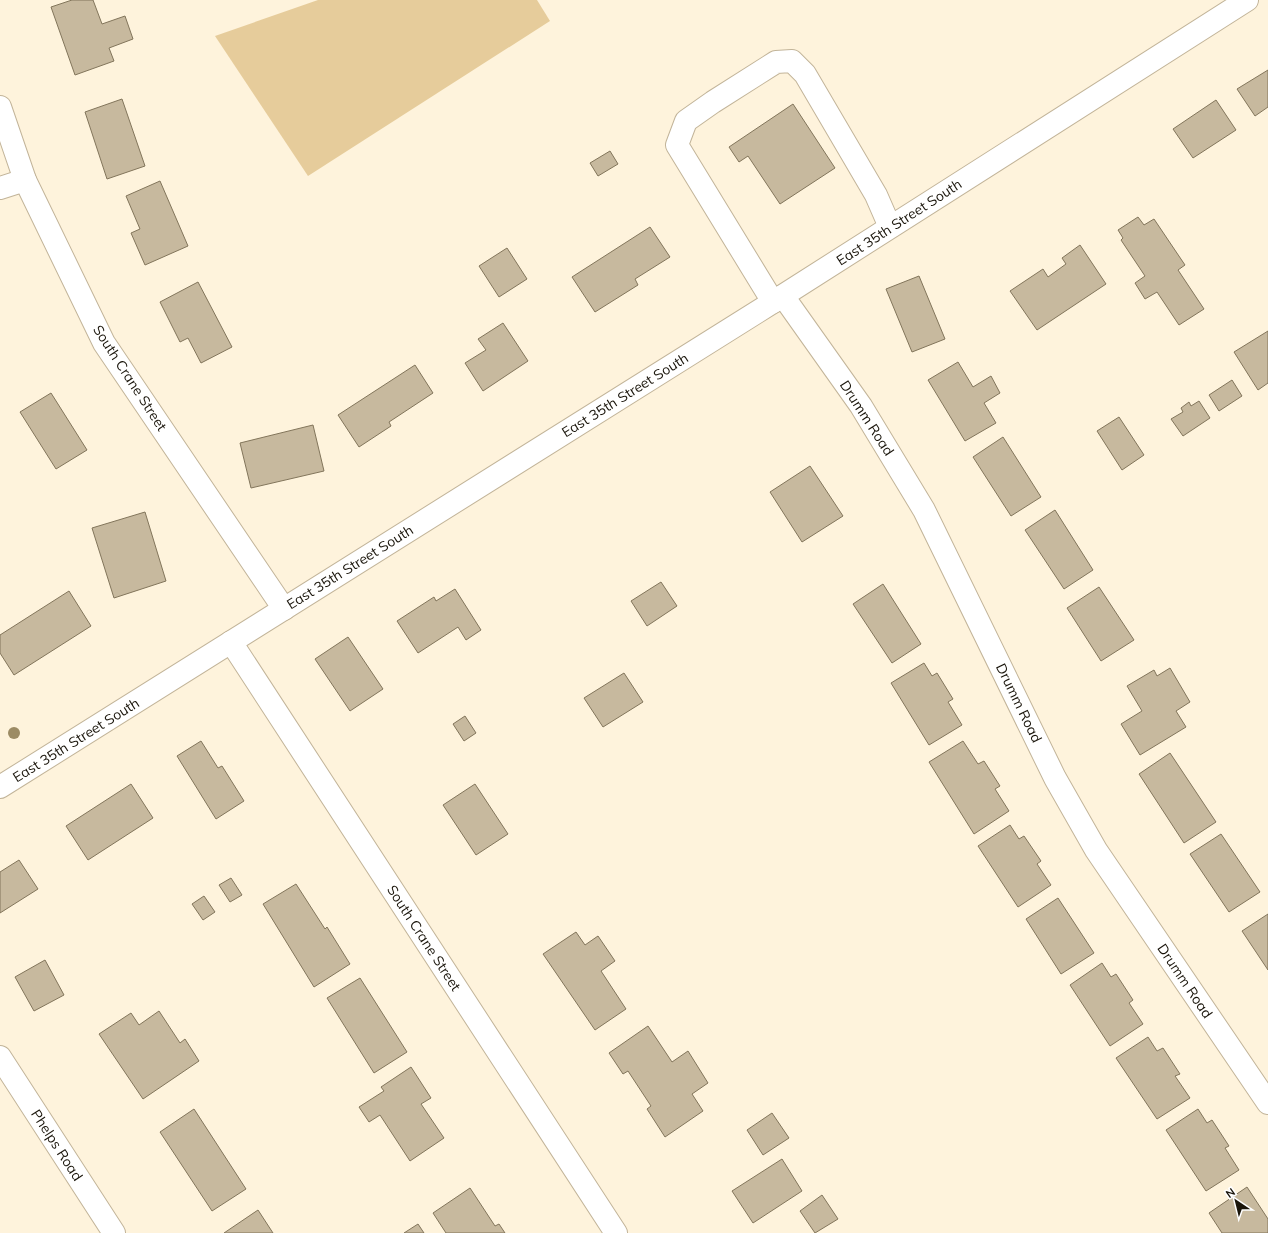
<svg xmlns="http://www.w3.org/2000/svg" width="1268" height="1233" font-family="Mulish,sans-serif">
<rect width="100%" height="100%" fill="#fef3dc"/>
<path fill="#e6cc9b" d="M318,0h219l13,21 -242,155 -93,-140z"/>
<g fill="#c7b99e" stroke="#82755b">
<path d="M72,0h21l9,24 23,-8 8,23 -24,9 5,13 -39,14 -24,-68z"/>
<path d="M1268,70v37l-13,9 -18,-27z"/>
<path d="M122,99l23,67 -38,13 -22,-67z"/>
<path d="M1216,100l20,30 -43,28 -20,-29z"/>
<path d="M793,104l42,64 -55,36 -32,-48 -9,6 -10,-15z"/>
<path d="M610,151l8,13 -20,12 -8,-13z"/>
<path d="M160,181l28,65 -43,19 -14,-32 9,-4 -14,-33z"/>
<path d="M1138,217l6,8 10,-6 31,46 -7,5 26,39 -25,16 -22,-33 -12,7 -10,-16 10,-7 -24,-36 2,-2 -5,-8z"/>
<path d="M650,227l20,30 -35,22 3,6 -43,27 -23,-35z"/>
<path d="M1080,245l26,39 -69,46 -27,-39 33,-22 5,8 18,-13 -4,-6z"/>
<path d="M507,248l20,31 -28,18 -20,-31z"/>
<path d="M919,276l26,63 -33,13 -26,-63z"/>
<path d="M198,282l34,65 -31,16 -13,-25 -8,4 -20,-40z"/>
<path d="M503,323l25,38 -45,30 -18,-28 21,-13 -8,-11z"/>
<path d="M1268,331v52l-10,7 -24,-38z"/>
<path d="M958,362l15,25 18,-11 9,17 -16,10 12,20 -31,18 -37,-61z"/>
<path d="M415,365l18,28 -44,29 2,4 -32,21 -21,-32z"/>
<path d="M1232,380l10,16 -23,15 -10,-16z"/>
<path d="M51,393l36,57 -31,19 -36,-57z"/>
<path d="M1199,401l11,17 -27,18 -12,-17 12,-7 -2,-4 8,-6 2,4z"/>
<path d="M1119,417l25,38 -22,15 -25,-39z"/>
<path d="M313,425l11,46 -73,17 -11,-45z"/>
<path d="M1003,437l38,60 -30,19 -38,-59z"/>
<path d="M810,466l33,50 -41,26 -32,-50z"/>
<path d="M1055,510l38,60 -29,19 -39,-59z"/>
<path d="M145,512l21,69 -52,17 -22,-70z"/>
<path d="M661,582l16,24 -30,20 -16,-25z"/>
<path d="M883,584l38,60 -29,19 -39,-59z"/>
<path d="M1099,587l35,53 -33,21 -34,-53z"/>
<path d="M455,589l26,41 -15,10 -8,-13 -40,26 -21,-32 37,-24 2,4z"/>
<path d="M69,591l22,35 -77,49 -14,-22v-18z"/>
<path d="M348,637l35,52 -33,22 -35,-52z"/>
<path d="M924,663l8,13 5,-3 16,26 -5,3 14,23 -33,20 -38,-62z"/>
<path d="M1170,668l20,34 -14,9 10,16 -46,28 -19,-31 21,-13 -15,-25 27,-16 3,6z"/>
<path d="M624,673l19,29 -40,25 -19,-29z"/>
<path d="M465,716l11,17 -12,8 -11,-17z"/>
<path d="M201,741l17,27 4,-2 22,35 -28,18 -39,-63z"/>
<path d="M963,741l15,23 6,-3 16,25 -5,3 14,22 -35,23 -45,-72z"/>
<path d="M1170,753l46,69 -32,21 -45,-69z"/>
<path d="M131,784l22,34 -65,42 -22,-34z"/>
<path d="M475,784l33,50 -32,21 -33,-50z"/>
<path d="M1010,825l9,14 5,-3 17,25 -4,3 14,21 -33,22 -40,-61z"/>
<path d="M1221,834l39,58 -31,20 -39,-58z"/>
<path d="M19,860l19,29 -38,24v-41z"/>
<path d="M231,878l11,17 -12,7 -11,-17z"/>
<path d="M296,884l29,45 2,-2 23,37 -36,23 -51,-83z"/>
<path d="M204,896l11,16 -12,8 -11,-16z"/>
<path d="M1058,898l36,55 -33,21 -35,-55z"/>
<path d="M1268,914v56l-26,-39z"/>
<path d="M576,932l9,13 13,-9 17,25 -14,10 25,38 -31,21 -52,-76z"/>
<path d="M45,960l19,35 -30,16 -19,-34z"/>
<path d="M1102,963l9,14 5,-3 17,26 -4,3 14,21 -33,22 -40,-61z"/>
<path d="M360,978l47,74 -33,21 -47,-75z"/>
<path d="M159,1011l21,32 5,-4 14,22 -56,38 -44,-65 32,-21 8,12z"/>
<path d="M648,1026l24,36 16,-11 20,32 -16,11 11,17 -38,26 -18,-28 4,-3 -23,-35 -5,3 -14,-21z"/>
<path d="M1148,1037l9,14 6,-3 17,26 -5,2 15,22 -33,21 -41,-61z"/>
<path d="M411,1067l20,31 -10,6 23,34 -34,23 -30,-46 -11,7 -10,-15 25,-16 -3,-4z"/>
<path d="M194,1109l52,80 -34,22 -52,-79z"/>
<path d="M1198,1109l9,14 5,-3 17,26 -4,2 14,22 -33,21 -40,-61z"/>
<path d="M772,1113l17,25 -26,17 -16,-25z"/>
<path d="M782,1159l20,32 -49,32 -21,-32z"/>
<path d="M1247,1187l21,32v14h-46l-13,-20z"/>
<path d="M470,1188l25,38 4,-2 6,9h-59l-13,-20z"/>
<path d="M822,1195l16,24 -23,14 -15,-22z"/>
<path d="M258,1210l15,23h-49z"/>
<path d="M418,1224l6,9h-20z"/>
</g>
<g fill="none" stroke-linecap="round" stroke-linejoin="round">
<defs>
<g id="minor">
<path d="M0,107l25,73 79,163 180,266"/>
<path d="M0,188l25,-8"/>
<path d="M783,296l78,110 63,104 131,268 41,72 172,253"/>
<path d="M773,302l-96,-157 9,-24 27,-19 63,-40 16,-1 13,13 71,121 14,32"/>
<path d="M231,642l385,591"/>
<path d="M0,1057l114,176"/>
</g>
<path id="major" d="M0,787l773,-485 474,-302"/>
</defs>
<use href="#minor" stroke="#c2b499" stroke-width="24"/>
<use href="#major" stroke="#c2b499" stroke-width="24"/>
<use href="#minor" stroke="#fff" stroke-width="22"/>
<use href="#major" stroke="#fff" stroke-width="22"/>
</g>
<circle fill="#9c8b64" cx="14" cy="733" r="6"/>
<g text-anchor="middle" stroke-width="3.5" stroke-linejoin="round" paint-order="stroke">
<g font-size="14" fill="#19140a" stroke="#fff">
<text transform="translate(899 222) rotate(-33)" y="5">East 35th Street South</text>
<text transform="translate(130 378) rotate(57)" y="5">South Crane Street</text>
<text transform="translate(625 395) rotate(-32)" y="5">East 35th Street South</text>
<text transform="translate(867 418) rotate(57)" y="5">Drumm Road</text>
<text transform="translate(350 567) rotate(-32)" y="5">East 35th Street South</text>
<text transform="translate(1019 703) rotate(64)" y="5">Drumm Road</text>
<text transform="translate(76 740) rotate(-32)" y="5">East 35th Street South</text>
<text transform="translate(424 938) rotate(57)" y="5">South Crane Street</text>
<text transform="translate(1185 981) rotate(56)" y="5">Drumm Road</text>
<text transform="translate(57 1145) rotate(57)" y="5">Phelps Road</text>
</g>
</g>
<g transform="translate(1236 1201) rotate(325)" stroke="#ffffff" stroke-width="3" paint-order="stroke">
<path d="M0-3L7 15L0 10L-7 15Z" fill="#19140a"/>
<text y="-6" font-size="11" font-weight="bold" text-anchor="middle" fill="#19140a">N</text>
</g>
</svg>
